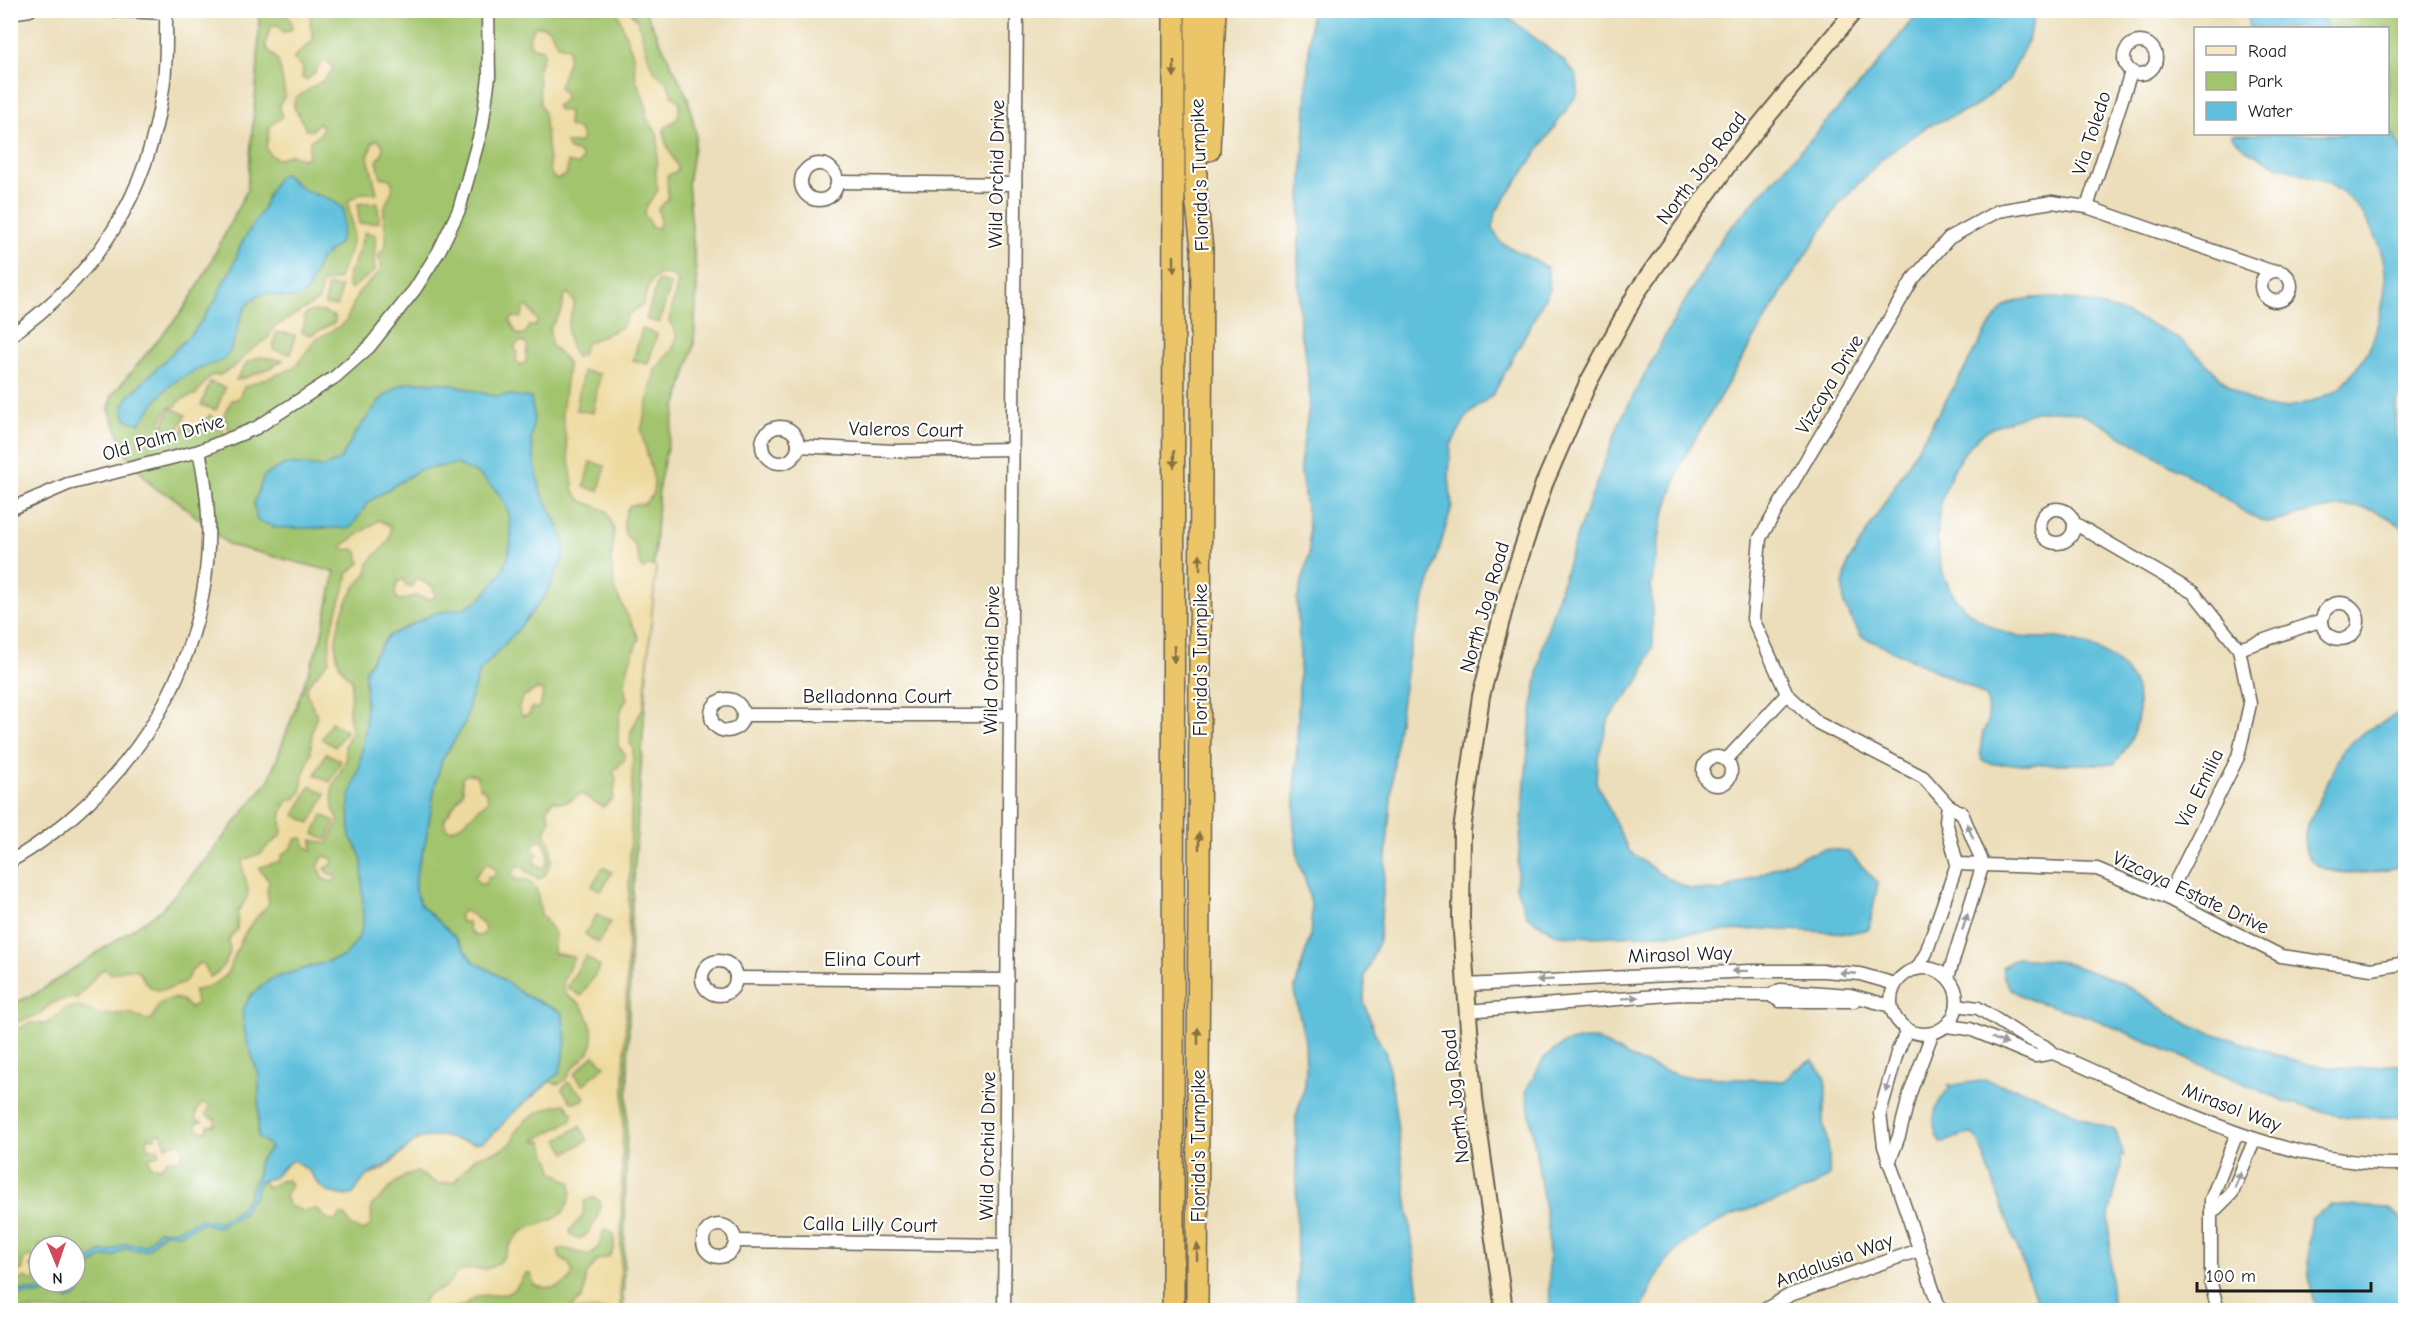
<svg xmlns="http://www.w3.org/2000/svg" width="2416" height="1321" font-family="'Comic Neue',sans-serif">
<rect width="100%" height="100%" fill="#fff"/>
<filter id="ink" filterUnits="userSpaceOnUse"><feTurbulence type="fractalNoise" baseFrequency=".0167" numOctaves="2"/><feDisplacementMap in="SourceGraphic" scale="12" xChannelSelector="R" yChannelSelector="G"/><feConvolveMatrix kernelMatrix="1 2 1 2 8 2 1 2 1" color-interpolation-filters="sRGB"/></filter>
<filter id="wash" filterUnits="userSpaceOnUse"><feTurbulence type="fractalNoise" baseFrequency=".008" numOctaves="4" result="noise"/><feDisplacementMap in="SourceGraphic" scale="24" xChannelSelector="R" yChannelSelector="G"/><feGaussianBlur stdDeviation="1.35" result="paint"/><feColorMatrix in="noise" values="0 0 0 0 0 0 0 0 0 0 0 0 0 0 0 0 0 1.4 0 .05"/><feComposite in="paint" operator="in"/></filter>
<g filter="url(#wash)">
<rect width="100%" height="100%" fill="#ecdeba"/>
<g fill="#a2c46d" stroke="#5f7044" stroke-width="1.5" fill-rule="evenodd">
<path d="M259,11h386l43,87 8,36 -8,49 9,102 -3,60 -19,66 -16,74 -28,440 -8,385h-612l-1,-305 25,-11 126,-84 46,-52 62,-78 52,-142 14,-66 -106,-27 -56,-48 -18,-8 -29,-35 -17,-45 3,-14 71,-85 18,-29 46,-91 11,-126zM39,1246h36v36h-36z"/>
<path d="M2283,11h122v154l-17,-31v-106h-91z"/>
</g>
<g fill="#eeda9e" stroke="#857b5d" stroke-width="1.5" fill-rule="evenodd">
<path d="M282,11h29l-1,14 4,14 -21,19 10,9 -1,11 4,2c13,-7 10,-14 17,-19l6,1 4,7 -7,9 -30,20c-6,11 2,13 6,23 2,3 2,6 4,9h6l6,-7 5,3 -3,9 -10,6 -2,16 -5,2 -12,-5 -13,5 -7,-3 -5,-8 4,-22 12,-9 -3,-12 6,-10c-2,-11 -3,-22 -7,-33 -4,-11 -16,-10 -11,-24 2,-6 2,-9 6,-13h5l6,8 8,-4 -1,-9z"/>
<path d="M617,11h13l8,10 12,42 7,11 10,8 5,13 8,7 -2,16 -14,11 1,12 13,27 -1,3 -10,5 1,23 -10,10 2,9 -1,10 -9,-1v-5l-6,-7 3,-10 11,-15c-6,-18 3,-38 -1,-56 -2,-6 -8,-11 -11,-16l1,-10 -11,-29 -3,-24z"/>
<path d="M537,26c19,0 14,14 22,19 4,1 7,2 10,4l-1,13 -9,25 5,6 1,7 -9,6 3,4 10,1 -1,15 10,3 5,8 -4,6h-13l3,7 10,3 4,5 -5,7 -10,-3 -1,12 -9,5 -4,-1 -4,-7 -6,-58 -4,-9 -2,-33 6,-18 -2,-4 -9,-2c-7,-7 -3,-16 4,-21z"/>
<path d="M378,140l5,5 -1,9 -5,7 4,16 9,2 3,7c-1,9 -7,15 -9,23 -3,20 11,31 -6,47l4,9 -3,8 -21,20 -12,28 -5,5 -25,13 -22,29 -50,19 -6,12 -6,1 -8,15 6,19 -5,2 -5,-12 -10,-9c-10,10 -8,17 -25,9l-3,10 -18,-5 -4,-7 9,-15 7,-1 4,-6 16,-6 14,-18 10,-1 15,-9 15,-15 18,-13 6,-11 45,-27 3,-17 16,-4c9,-19 17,-34 14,-55 -1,-9 -5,-15 -3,-24l13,-7h15l-9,-36 5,-16zM378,202l1,20 -20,2 -1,-20zM365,232l11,3 -2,24 1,12 -25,18 -2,-2v-13l6,-11zM327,286l14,1 -3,19 -13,-1zM312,311l12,1 11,5v5l-24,13 -9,-3 3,-10 -1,-7zM276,332l19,3 -4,19 -18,-4zM260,357l23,3c-4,5 -39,19 -47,20l11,-18zM210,382l15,6 -9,22 -15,-5zM171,408l15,7 -9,16 -14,-6z"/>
<path d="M661,274l11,1 6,7 -9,39 7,12v8l-4,9 -17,20 -14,61 13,49 -1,15 -9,9 -14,1c-5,6 -8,23 -5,29 3,4 7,7 10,12 4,8 2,13 8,23l6,-4 7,2 -12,139 -13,25 -1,12 3,5 -11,412 -2,150h-48l-1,-2 11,-10 3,-10 1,-13 12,-15 12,-4 4,-7v-15l-9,-5c-4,6 -3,13 -7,18 -12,17 -27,-3 -40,3l2,7c31,18 -3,39 -26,28l-3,-11 -5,-1 -10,15 -9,6 -30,2 -14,10 -22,4h-21c4,-9 5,-17 16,-19 3,-1 7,-2 9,-4 8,-7 6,-13 20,-17 9,-3 19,1 27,-3 14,-6 15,-22 26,-32 19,-17 45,-7 52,-38 1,-5 2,-8 1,-14l-17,-11 -12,-31h-9l38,-20 2,-7 -8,-10c-20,3 -40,12 -50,29 1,17 -27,20 -39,24l-22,25 -16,2 -21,-12c-22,4 -30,22 -46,34 0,11 4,21 -9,25l-10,-4 -7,-12h-5l-3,5c-12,4 -12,-6 -20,-11l-14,2 -14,-5 -4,-10 6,-11 -3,-5 -8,1 -12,7 -5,-6 3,-3c11,-2 18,-13 27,-19l16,11 12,16 32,7 12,-17 19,-8 35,-31 22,-2 32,7 18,-7 23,-24 36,-30 9,2 7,-5 5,-9 18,-18 4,-10 -1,-13 -5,-15 -7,-10 -14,-9 -4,-12 12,-26 -21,-4 2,-19 -14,-20 -4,-24 -9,-10h-12l-4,-5 1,-4 6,-6 19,14 7,-4 7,-15 -1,-13 -6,-14 5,-14 -3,-10 6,-9c13,7 18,-2 29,-6l21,13 10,-9 3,-20 -3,-6 11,-12 1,-6 -7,-8c0,-16 -1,-34 9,-47 -7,-17 5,-44 12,-61l-24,-47 -4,-30 3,-31 -7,-19 -25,-10 -8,-9 -12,-79 6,-47 -2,-6 -15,-15 -1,-17 12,-18 2,-14 4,-3 7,10c-9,22 -11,32 1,54l6,-2 3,-11 37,-17 6,-13 15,-9c4,-12 5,-26 18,-31zM658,280l13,5 -12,38 -13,-4zM642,329l15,5 -9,30 -15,-4zM583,371l17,3 -7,39 -17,-3zM590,462l15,4 -6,25 -15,-4zM603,867l9,5 -11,19 -9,-5zM597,914l14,8 -13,21 -13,-9zM586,956l14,11 -19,29 -14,-9zM594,1055l11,11 -22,19 -9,-11zM568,1082l17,15 -3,4 -11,1 -9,-13zM580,1126l8,14 -22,13 -8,-13zM593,1197l7,4c1,12 -8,30 -18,37l-5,1 -6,-5 -1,-4 13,-14 1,-14z"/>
<path d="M528,306l10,16 -3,4h-6l-3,7 -6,2 -4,-2 -6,-12 3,-4 8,1 3,-10z"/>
<path d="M519,342h5l3,3 -1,17 -5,3 -5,-4 1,-9 -3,-5z"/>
<path d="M379,520l11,6c4,19 -12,23 -21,37 0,11 -7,15 -13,23 -17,26 -33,72 -4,94l-3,31 2,20 -6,15 1,14 -13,26 -1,7 1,16 6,11 -11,24 -16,-4v10l-5,-2 -4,-10 -7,1 -6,10 -9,7v5l-21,6v3l9,11 -2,9 2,14c-9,10 -20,20 -26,33 -18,33 -6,42 -49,54l2,13 -6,4 -8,-8 -9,-2 -14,6 -7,15 -6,1 -16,-7 -30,2 -23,-9 -12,3 -18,15 -17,-1 -19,9v-8l27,-9 13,-11 10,-4 16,-2 23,-27 5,-2 7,5 14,-5 11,1c5,5 7,12 12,16 8,8 29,1 36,-5 7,-7 6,-14 15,-18l5,2 4,12c10,-2 19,-17 21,-26 1,-3 -2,-6 -1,-10 0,-5 5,-7 8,-11l1,-19c21,-25 2,-26 5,-51l19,-7c5,-9 14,-11 20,-20 -1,-12 -2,-20 5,-32l8,-2 6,-7 2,-16 8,-23 1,-21 5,-17 -11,-23 2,-8 21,-23 1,-28 17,-53v-6l13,-11 -2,-11 -5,-3 -7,1 -4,-4zM331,722l15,9 -11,16 -13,-8zM326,753l15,8 -11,21 -15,-7zM310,786l16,8 -16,29 -15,-8zM322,815l13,6 -8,19 -13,-6z"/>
<path d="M416,578l17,9 3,8 -1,2c-9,5 -11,0 -19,-1 -8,0 -11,6 -19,3l-2,-6 2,-10 6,-4 4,7 4,1z"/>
<path d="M537,689l6,2 -2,15 -6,3 -3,-2 -3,8 -7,1 -4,-8 5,-11z"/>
<path d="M468,774l8,1 4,12 7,6 1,8c-14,9 -22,25 -38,29l-4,-2 -2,-8 19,-28 -1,-14z"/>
<path d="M536,841l7,1c6,7 7,18 1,26l-7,-2 -4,-6 5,-5 -6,-7z"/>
<path d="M326,856l7,4v4l-8,4 4,6 7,1v4l-4,3 -9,-3 -2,-8 -3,-3 4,-10z"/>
<path d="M487,863l7,4 2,7 -4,4 -4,-1 -3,7h-5l-4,-4 -1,-4z"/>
<path d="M463,911c9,1 18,10 22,17l-1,7 -9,1 -6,-6 -1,-8h-7l-2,-6z"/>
<path d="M202,1104h5l3,3 -4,7 1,2 8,3v6l-7,1 -2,5 -8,-1 -2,-7 6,-2 -6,-2c0,-7 1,-11 6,-15z"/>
<path d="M156,1133l6,1 4,12 14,-4 4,9 -5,9 -11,-1 -8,9 -9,-2 -2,-8 10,-4v-4l-2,-2 -9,2 -2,-9 3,-4 6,1z"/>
<path d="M29,1256l6,3 -5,8 7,4v7l-6,3 -5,-4 -8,3 -3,-2v-4l8,-5v-8z"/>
</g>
<g fill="#5ec0dc" stroke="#3d6e7c" stroke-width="1.5">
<path d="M1920,10l116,1 -9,31 -19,39 -35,27 -45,18 -44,31 -45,47 -56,86 -100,169 -21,62 -11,66 2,58 -12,33 -32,40 -12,43 -1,21 33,69 30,22 30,16 33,2 80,-35 23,-7 23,2 30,32 -9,46 -19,4 -82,-4 -175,8 -36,-2 -30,-19 -11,-29 15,-170 11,-69 33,-108 45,-119 47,-89 56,-96 145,-160z"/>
<path d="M1311,11h189l64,50 13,15 1,17 -83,120 -2,15 7,14 47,25 3,22 -56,104 -27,23 -16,29 -2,32 3,29 -43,147 -13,87 -17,200 -14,36 -1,27 10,28 12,23 7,39 28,217h-124l-1,-194 9,-30 1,-17 -1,-28 -11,-50 16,-54 2,-28 -6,-26 -7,-19 -5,-38 6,-169 -3,-56 12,-47v-24l-9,-64 10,-67 -5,-50 -5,-17 -2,-73z"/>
<path d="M2246,11h73l9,17h-79z"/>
<path d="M2388,125l17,32 1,217 -10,33 1,33 8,30v60c-34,-30 -65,-27 -106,-15 -9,3 -22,8 -32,7 -15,-2 -29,-15 -41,-23 -30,-21 -62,-38 -93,-56 -16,-9 -33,-22 -50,-28 -10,-4 -41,-6 -51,-2 -20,7 -44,13 -59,29 -42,44 -53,136 1,174 13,9 27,16 42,20 16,4 32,0 48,3 33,6 70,25 74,61 2,27 -7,44 -24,64h-120l-12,-3 -2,-10 3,-19 5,-9 -1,-25 -14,-10 -112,-52 -17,-31 -1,-19 5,-23c39,-64 78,-128 116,-193 7,-13 32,-58 42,-64 45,-25 146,11 183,41 25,21 37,44 71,58 19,9 61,-5 78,-16 10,-7 32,-38 35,-49 13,-44 21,-71 -3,-114 -32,-57 -71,-45 -118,-73 -7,-4 -14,-11 -20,-16v-3h156z"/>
<path d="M283,174c8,3 11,10 19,14 16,11 27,5 42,22l-2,25 -4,9 -18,16 -13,32c-19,16 -34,-4 -48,3 -23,13 -18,39 -31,59 -7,11 -17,9 -28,14 -9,5 -20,10 -28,16 -13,10 -22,27 -32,39l-9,-1 -6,-5 -2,-11 5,-9 66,-66 22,-31 8,-19 8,-12 9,-25 22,-35 5,-15 9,-16z"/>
<path d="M412,382l33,1 49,13 16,-1 21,3 3,19 -3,24 9,49 17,32 8,24 -2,12 -17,37 -30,37 -36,39 -10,29 -5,23 -23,37 -6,21 -11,64 -8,24 -2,22 6,14 33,31 19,25 23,13 28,21 38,17 4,29 -6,31 -46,40 -23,24 -9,6 -9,1 -32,-7 -22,2 -33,27 -21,12 -12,17 -7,2 -18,-4 -7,-5 -12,-16 -16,-11 -10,7 -10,11 -11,2 -3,3 -5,14 -5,5 -6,12 -26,13 -15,-4 -22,11 -16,-1c-19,12 -6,22 -38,15l-12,8 -13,2 -8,6 -12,22 -2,9 -10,4 -21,-7 -13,3 -12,-1 -12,8v-9l12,-3 11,1 15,-4 18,7 6,-1 12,-23 2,-8 13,-10h9l16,-8 21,1 12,-14 19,-1 23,-11 19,3 20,-12 9,-13 10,-23v-11l13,-16 -13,-10 1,-62 -13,-36 -4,-27 8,-16 21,-17 74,-23 13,-17 5,-14 -1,-65 -6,-15 -6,-8 -1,-38 10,-31 7,-44 -1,-53 10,-17 13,-18 47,-23 29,-5 17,-9 21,-27 6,-15 3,-19 -2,-24 -10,-20 -18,-18 -24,-12 -38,6 -51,32 -17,26h-73l-21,-7 -3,-18 10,-27 21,-12 39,3 16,-7 15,-26 25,-34 20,-15z"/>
<path d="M2405,710v154c-20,11 -83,16 -97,-8 -5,-8 -3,-19 -2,-27l36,-78 23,-20z"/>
<path d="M2017,958l47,4 58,21 69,43 119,39 44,4 51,-6v54l-57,1 -61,-16 -197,-85 -59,-17 -20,-10 -7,-12 -2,-11z"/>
<path d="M1578,1040h19l43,22 41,14 104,5 9,-11 18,-10c22,23 12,33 11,60 0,5 2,9 3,14 3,14 4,28 3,42 -22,17 -50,24 -76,32 -26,8 -62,27 -80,46 -12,12 -25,40 -32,56h-91l-2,-82 -22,-137 18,-33 19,-14z"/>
<path d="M1986,1080l48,14 57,28 24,8 9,26h-4l1,10 -12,50 3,94h-72l-62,-170 -6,-6 -7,1 -24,8c-13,-19 -7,-40 10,-56l-4,-1z"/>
<path d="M2331,1205l58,3 11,10 5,11v81h-89c-10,-32 -9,-58 -4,-92z"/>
</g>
</g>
<g filter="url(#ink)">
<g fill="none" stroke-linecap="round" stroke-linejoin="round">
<defs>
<g id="street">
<path d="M104,10l62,3"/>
<path d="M10,13l20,-3"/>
<circle cx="2140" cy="58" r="16"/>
<circle cx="819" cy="182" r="18"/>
<path d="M838,182l177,2"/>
<path d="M2087,207l44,-135"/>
<circle cx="2276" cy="286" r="15"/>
<path d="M10,336c88,-62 138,-141 153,-248 4,-25 3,-52 3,-78"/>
<circle cx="780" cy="445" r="18"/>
<path d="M798,446l95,5 120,-2"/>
<circle cx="2057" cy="526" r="17"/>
<path d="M10,509l58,-25 131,-33 57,-23 79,-51 34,-30 46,-58 24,-38 20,-41 23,-83 7,-50 -1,-67"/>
<path d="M2074,523l120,70 45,56 11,55 -12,53 -71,141"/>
<circle cx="2340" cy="621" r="18"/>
<path d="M2239,649l83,-29"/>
<circle cx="727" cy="715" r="16"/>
<path d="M744,715h266"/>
<circle cx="1717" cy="771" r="14"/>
<path d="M1726,760l61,-66"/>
<path d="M1948,805l-2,16 11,43"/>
<path d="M10,861c22,-11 42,-27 60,-42 107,-91 161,-229 129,-368"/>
<path d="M1957,864l140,5 70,29 114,58 91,13 34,-6"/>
<circle cx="719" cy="978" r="17"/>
<circle cx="1924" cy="1001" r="33"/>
<path d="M1917,969l9,-16 31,-89"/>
<path d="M1948,977l35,-113 -21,-51 -14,-8 -25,-28 -105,-54 -31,-29 -34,-75 7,-81 153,-259 36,-41 49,-27 54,-9 35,5 184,64"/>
<path d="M736,978l272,2"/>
<path d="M1465,985l284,-14h75l36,3 35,10"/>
<path d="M1770,995l10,6h74"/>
<path d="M1957,1005l21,3 41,26 25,12 9,7c112,49 227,114 353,111"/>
<path d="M1467,1011l214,-17 89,1 10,-5 70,5 41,11"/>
<path d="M1946,1026l24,3 65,27 18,-3"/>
<path d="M1907,1030l-10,23 -17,60 4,33 56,164"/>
<path d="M1889,1163l10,-27 11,-43 22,-59"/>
<path d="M2211,1214l21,-21 23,-54"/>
<circle cx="719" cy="1241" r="16"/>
<path d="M735,1241l270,4"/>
<path d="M1004,1310l13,-1300"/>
<path d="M1764,1310l26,-15 129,-45"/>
<path d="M2218,1310l-7,-26v-84l26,-67"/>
</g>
<path id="secondary" d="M1504,1310l-30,-212 -13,-180 1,-88 19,-134 28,-106 35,-106 44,-101 49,-91 95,-133 123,-149"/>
<g id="highway">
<path d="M1196,10v186l6,53 -5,1061"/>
<path d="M1209,150l6,-140"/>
<path d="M1173,1310l1,-1300"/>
</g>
</defs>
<use href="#street" stroke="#656053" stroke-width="15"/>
<use href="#secondary" stroke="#656053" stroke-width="20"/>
<use href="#highway" stroke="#656053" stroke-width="24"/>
<use href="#street" stroke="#fff" stroke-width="12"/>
<use href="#secondary" stroke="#f8e8c3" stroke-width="16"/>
<use href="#highway" stroke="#edc569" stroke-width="21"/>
</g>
<defs><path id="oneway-solid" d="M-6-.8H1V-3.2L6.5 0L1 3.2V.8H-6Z" transform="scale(1.5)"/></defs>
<g fill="#847042">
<use href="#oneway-solid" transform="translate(1174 69) rotate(90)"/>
<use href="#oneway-solid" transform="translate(1174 264) rotate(90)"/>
<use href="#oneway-solid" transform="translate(1174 459) rotate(90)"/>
<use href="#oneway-solid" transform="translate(1200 562) rotate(-90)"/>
<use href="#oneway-solid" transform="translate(1174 654) rotate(90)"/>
<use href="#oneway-solid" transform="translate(1199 841) rotate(-90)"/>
<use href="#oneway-solid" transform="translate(1198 1036) rotate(-90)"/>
<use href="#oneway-solid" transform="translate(1197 1252) rotate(-90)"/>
</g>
<g fill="#999">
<use href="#oneway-solid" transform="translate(1970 831) rotate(-112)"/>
<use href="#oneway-solid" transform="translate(1965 922) rotate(-72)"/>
<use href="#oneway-solid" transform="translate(1740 971) rotate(179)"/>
<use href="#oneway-solid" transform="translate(1848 973) rotate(-175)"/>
<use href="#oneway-solid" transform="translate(1545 980) rotate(177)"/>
<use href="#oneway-solid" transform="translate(1630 998) rotate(-4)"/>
<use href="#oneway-solid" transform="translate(2000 1041) rotate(22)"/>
<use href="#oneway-solid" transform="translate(1888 1085) rotate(106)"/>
<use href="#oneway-solid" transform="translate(2238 1180) rotate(-66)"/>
</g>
</g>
<g text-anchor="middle" stroke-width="4.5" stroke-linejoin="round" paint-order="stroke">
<g font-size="20" fill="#1c1c1c" stroke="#fff">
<text transform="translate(2091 133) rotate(-72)" y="7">Via Toledo</text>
<text transform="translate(1701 168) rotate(-53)" y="7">North Jog Road</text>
<text transform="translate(996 174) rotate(-89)" y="7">Wild Orchid Drive</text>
<text transform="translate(1199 175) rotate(-92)" y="7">Florida's Turnpike</text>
<text transform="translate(1829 384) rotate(-59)" y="7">Vizcaya Drive</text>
<text transform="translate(906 429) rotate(1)" y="7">Valeros Court</text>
<text transform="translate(163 437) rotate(-16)" y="7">Old Palm Drive</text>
<text transform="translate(1484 607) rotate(-74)" y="7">North Jog Road</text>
<text transform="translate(991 660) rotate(-89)" y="7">Wild Orchid Drive</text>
<text transform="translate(1200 660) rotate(-90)" y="7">Florida's Turnpike</text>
<text x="877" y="703">Belladonna Court</text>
<text transform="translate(2199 788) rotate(-64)" y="7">Via Emilia</text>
<text transform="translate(2191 892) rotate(25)" y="7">Vizcaya Estate Drive</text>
<text transform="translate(1680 954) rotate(-2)" y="7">Mirasol Way</text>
<text x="872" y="966">Elina Court</text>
<text transform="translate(1455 1096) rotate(-96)" y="7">North Jog Road</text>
<text transform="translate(2232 1107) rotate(21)" y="7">Mirasol Way</text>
<text transform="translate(987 1146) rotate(-89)" y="7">Wild Orchid Drive</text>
<text transform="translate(1198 1146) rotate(-90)" y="7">Florida's Turnpike</text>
<text transform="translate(870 1224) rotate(1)" y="7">Calla Lilly Court</text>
<text transform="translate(1834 1260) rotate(-20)" y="7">Andalusia Way</text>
</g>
</g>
<rect width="2416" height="1321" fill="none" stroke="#fff" stroke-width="36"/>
<rect x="2194" y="27" width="195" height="108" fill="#ffffff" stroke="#a4a4a4" stroke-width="1.5"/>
<rect x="2206" y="46" width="30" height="9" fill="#f8e8c3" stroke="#a4a4a4" stroke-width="1.5"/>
<text x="2248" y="57" font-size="18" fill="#1c1c1c">Road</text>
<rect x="2206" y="72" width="30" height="18" fill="#a2c46d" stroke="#a4a4a4" stroke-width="1.5"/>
<text x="2248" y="87" font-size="18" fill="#1c1c1c">Park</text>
<rect x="2206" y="102" width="30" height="18" fill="#5ec0dc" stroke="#a4a4a4" stroke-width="1.5"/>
<text x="2248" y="117" font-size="18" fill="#1c1c1c">Water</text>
<g transform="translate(57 1264) rotate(178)"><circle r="28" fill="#ffffff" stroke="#a4a4a4" stroke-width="1.5"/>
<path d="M0-4.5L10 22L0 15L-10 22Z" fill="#d1495b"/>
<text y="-9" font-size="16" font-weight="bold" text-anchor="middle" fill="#1c1c1c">N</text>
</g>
<path d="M2197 1282v9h174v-9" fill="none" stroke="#1c1c1c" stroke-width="3"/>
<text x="2206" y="1282" font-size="18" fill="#1c1c1c" stroke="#ffffff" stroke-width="4.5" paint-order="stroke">100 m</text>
</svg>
